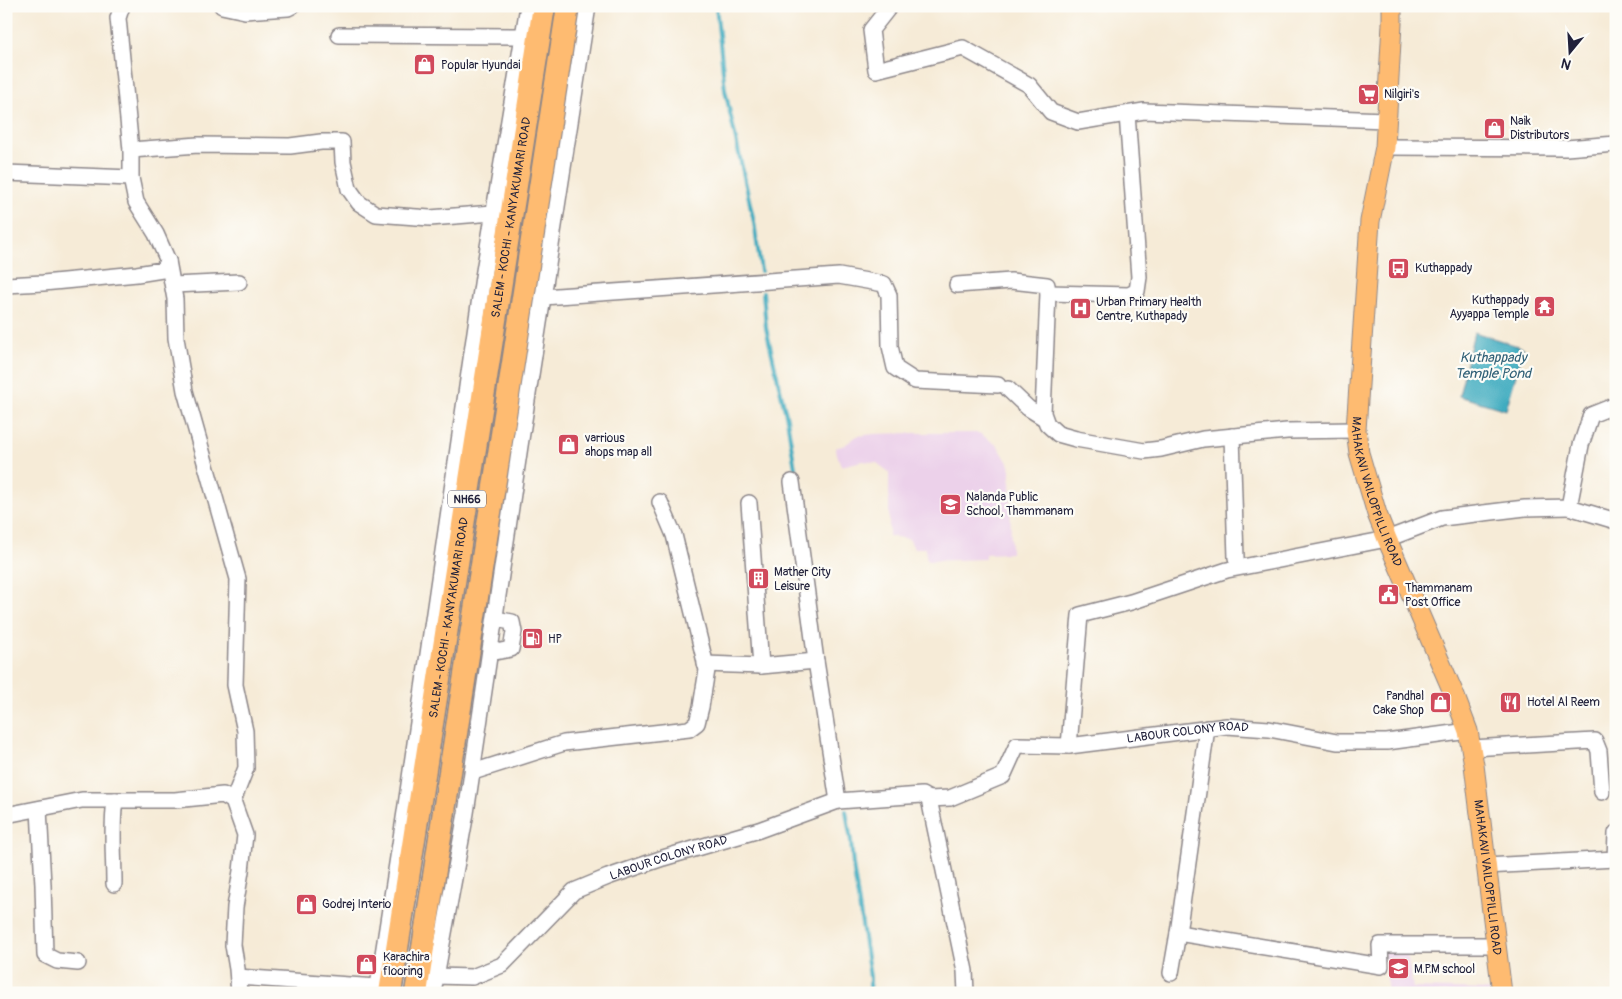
<svg xmlns="http://www.w3.org/2000/svg" width="1622" height="999" font-family="Pangolin,sans-serif">
<rect width="100%" height="100%" fill="#fdfcf7"/>
<filter id="ink" filterUnits="userSpaceOnUse"><feTurbulence type="fractalNoise" baseFrequency=".02" numOctaves="2"/><feDisplacementMap in="SourceGraphic" scale="10" xChannelSelector="R" yChannelSelector="G"/><feConvolveMatrix kernelMatrix="1 2 1 2 8 2 1 2 1" color-interpolation-filters="sRGB"/></filter>
<filter id="wash" filterUnits="userSpaceOnUse"><feTurbulence type="fractalNoise" baseFrequency=".0096" numOctaves="4" result="noise"/><feDisplacementMap in="SourceGraphic" scale="20" xChannelSelector="R" yChannelSelector="G"/><feGaussianBlur stdDeviation="1.12" result="paint"/><feColorMatrix in="noise" values="0 0 0 0 0 0 0 0 0 0 0 0 0 0 0 0 0 1.4 0 .05"/><feComposite in="paint" operator="in"/></filter>
<g filter="url(#wash)">
<rect width="100%" height="100%" fill="#f6ebd7"/>
<g fill="#ecd1ea">
<path d="M911,433h68l19,13 12,20 1,87 -26,1v5l-58,2 -2,-13h-11l-5,-9 -20,-3v-64l-12,-9 -14,-2 -22,5 -6,-18 10,-3 12,-9 17,-2z"/>
<path d="M1383,949h23l7,39 76,2v3h-101z"/>
</g>
<path fill="#41acc0" stroke="#32677e" d="M1474,332l50,16 -18,62 -47,-14z"/>
<g fill="none" stroke-linecap="round" stroke-linejoin="round">
<g stroke="#41acc0" stroke-width="4">
<path d="M716,6l9,84 29,132 7,49"/>
<path d="M763,292l3,36 21,91 10,62"/>
<path d="M846,811l5,30 2,24 17,112v16"/>
</g>
</g>
</g>
<g filter="url(#ink)">
<g fill="none" stroke-linecap="round" stroke-linejoin="round">
<defs>
<g id="minor">
<path d="M122,6l-4,12 13,132"/>
<path d="M222,6l23,5 43,-3 4,-2"/>
<path d="M890,6l-19,24 5,40 87,-22 66,37 22,27 27,10 66,-11 242,9"/>
<path d="M339,35l184,1"/>
<path d="M1385,147l181,1 50,-4"/>
<path d="M6,173l125,5"/>
<path d="M168,261l7,38 1,39 9,53 53,188 -3,106 10,46 1,37 -13,33"/>
<path d="M6,285l37,-2 94,-9 25,-4 6,-9 -12,-27 -20,-32 -5,-24v-28l67,-5 92,1 31,-4h21l1,20 6,27 10,14 17,11 54,4 63,-5"/>
<path d="M173,285l66,-3"/>
<path d="M957,285l54,-4 36,4 1,8 -5,120 4,11 11,10 18,5 68,12 17,-2 42,-10 84,-8 69,-1"/>
<path d="M1048,293l81,2 8,-4 2,-14 -12,-163"/>
<path d="M543,297l296,-21 45,8 5,11 1,51 5,22 20,13 83,4"/>
<path d="M1008,389l20,19 16,10"/>
<path d="M1232,436l4,122"/>
<path d="M749,503l12,163"/>
<path d="M1569,507l47,14"/>
<path d="M490,653l21,-4 3,-17 -2,-10 -17,-3"/>
<path d="M816,661l22,140"/>
<path d="M705,664l56,2 55,-5 -24,-179"/>
<path d="M1069,746l11,-131 51,-13 96,-32 160,-31 55,-21 83,-10 44,-1 12,-62 10,-30 25,-10"/>
<path d="M1472,748l123,-7 4,10 3,41"/>
<path d="M473,772l91,-29 125,-14 8,-6 4,-16 6,-37 -33,-135 -14,-33"/>
<path id="s1" d="M929,799l21,-1 53,-22 14,-31 52,1 158,-20 42,3 68,13h50l81,-11"/>
<path d="M929,799l36,172 1,22"/>
<path d="M39,809l4,76 2,70 12,6 21,2"/>
<path d="M6,815l76,-15h93l48,-5 10,6 12,34 -4,36 -6,36 -2,38 4,24 2,24"/>
<path d="M1486,866l129,-7 1,-26"/>
<path d="M114,884c0,-28 -3,-56 1,-84"/>
<path d="M1178,933l203,33 -1,-21h115"/>
<path d="M1171,973l7,-40 29,-205"/>
<path id="s2" d="M436,976l36,1 30,-12 72,-74 34,-14 55,-19 96,-28 79,-29 84,-6 7,4"/>
<path d="M238,977l139,10"/>
<path d="M377,993l28,-181 78,-535 45,-271"/>
<path d="M433,993l33,-180 54,-367 68,-440"/>
</g>
<g id="major">
<path id="s3" d="M1392,6v18l-7,123 -15,74 -14,209 3,23 18,61 10,25 67,155 14,37 6,34 28,228"/>
</g>
<g id="highway">
<path id="s4" d="M390,993l154,-987"/>
<path d="M416,993l152,-987"/>
</g>
</defs>
<use href="#minor" stroke="#8c8689" stroke-width="18"/>
<use href="#major" stroke="#8c8689" stroke-width="21"/>
<use href="#highway" stroke="#8c8689" stroke-width="25"/>
<use href="#minor" stroke="#fff" stroke-width="15"/>
<use href="#major" stroke="#febb71" stroke-width="19"/>
<use href="#highway" stroke="#febb71" stroke-width="22"/>
</g>
</g>
<defs>
<symbol id="shop-square" viewBox="-11 -11 22 22"><rect x="-9" y="-9" width="18" height="18" rx="4" fill="#d1495b" stroke="#fdfcf7"/><path d="M-5-2.5h2.3a2.7 3.5 0 0 1 5.4 0H5L5.5 6h-11ZM-1.5-2.5h3a1.5 2.3 0 0 0-3 0Z" fill="#fff"/></symbol>
<symbol id="supermarket-square" viewBox="-11 -11 22 22"><rect x="-9" y="-9" width="18" height="18" rx="4" fill="#d1495b" stroke="#fdfcf7"/><path d="M-6-5.5h2.5l.6 2H6L4.5 2H-2.5L-4.4-4H-6ZM-1.5 3.2a1.3 1.3 0 1 0 .1 0ZM3 3.2a1.3 1.3 0 1 0 .1 0Z" fill="#fff"/></symbol>
<symbol id="bus-square" viewBox="-11 -11 22 22"><rect x="-9" y="-9" width="18" height="18" rx="4" fill="#d1495b" stroke="#fdfcf7"/><path d="M-5-6H5V4H4V6H2V4H-2V6H-4V4H-5ZM-3.5-4V0h7V-4ZM-3.5 1.2v1.5H-2V1.2ZM2 1.2v1.5H3.5V1.2Z" fill="#fff"/></symbol>
<symbol id="temple-square" viewBox="-11 -11 22 22"><rect x="-9" y="-9" width="18" height="18" rx="4" fill="#d1495b" stroke="#fdfcf7"/><path d="M0-6L5-2H3V0L6.5 2.5H4V6H1.5V3h-3V6H-4V2.5H-6.5L-3 0V-2H-5Z" fill="#fff"/></symbol>
<symbol id="hospital-square" viewBox="-11 -11 22 22"><rect x="-9" y="-9" width="18" height="18" rx="4" fill="#d1495b" stroke="#fdfcf7"/><path d="M-5-5h3v3.5h4V-5h3V5h-3V1.5h-4V5h-3Z" fill="#fff"/></symbol>
<symbol id="school-square" viewBox="-11 -11 22 22"><rect x="-9" y="-9" width="18" height="18" rx="4" fill="#d1495b" stroke="#fdfcf7"/><path d="M0-5L7-2L0 1L-7-2ZM-4 1L0 2.5L4 1V4Q0 6-4 4Z" fill="#fff"/></symbol>
<symbol id="building-square" viewBox="-11 -11 22 22"><rect x="-9" y="-9" width="18" height="18" rx="4" fill="#d1495b" stroke="#fdfcf7"/><path d="M-4-6H4V6H1V3H-1V6H-4ZM-2.5-4.3h1.7v1.8h-1.7ZM.8-4.3h1.7v1.8H.8ZM-2.5-1h1.7V.8h-1.7ZM.8-1h1.7V.8H.8Z" fill="#fff"/></symbol>
<symbol id="civic-square" viewBox="-11 -11 22 22"><rect x="-9" y="-9" width="18" height="18" rx="4" fill="#d1495b" stroke="#fdfcf7"/><path d="M-.6-6.5H3V-4.5H.6V-3L4-1V1h2V6H-6V1h2V-1L-.6-3ZM-1.2 2.5V6h2.4V2.5Z" fill="#fff"/></symbol>
<symbol id="fuel-square" viewBox="-11 -11 22 22"><rect x="-9" y="-9" width="18" height="18" rx="4" fill="#d1495b" stroke="#fdfcf7"/><path d="M-5.5-6h7V0h2V4h1.3V-2.5L3-4.5l.8-.8L6-3V5H2.5V1h-1V6h-7ZM-4.2-4.7v3.2H.2V-4.7Z" fill="#fff"/></symbol>
<symbol id="restaurant-square" viewBox="-11 -11 22 22"><rect x="-9" y="-9" width="18" height="18" rx="4" fill="#d1495b" stroke="#fdfcf7"/><path d="M-5-6h1v4h1v-4h1v4h1v-4h1v5L-1.5 .5V6h-2V.5L-5-1ZM5-6V6H3V1.5H1.5Q1.5-4 5-6Z" fill="#fff"/></symbol>
</defs>
<g fill-rule="evenodd">
<use href="#shop-square" x="412" y="52" width="25" height="25"/>
<use href="#supermarket-square" x="1356" y="82" width="25" height="25"/>
<use href="#shop-square" x="1482" y="116" width="25" height="25"/>
<use href="#bus-square" x="1386" y="256" width="25" height="25"/>
<use href="#temple-square" x="1532" y="294" width="25" height="25"/>
<use href="#hospital-square" x="1068" y="296" width="25" height="25"/>
<use href="#shop-square" x="556" y="432" width="25" height="25"/>
<use href="#school-square" x="938" y="492" width="25" height="25"/>
<use href="#building-square" x="746" y="566" width="25" height="25"/>
<use href="#civic-square" x="1376" y="582" width="25" height="25"/>
<use href="#fuel-square" x="520" y="626" width="25" height="25"/>
<use href="#restaurant-square" x="1498" y="690" width="25" height="25"/>
<use href="#shop-square" x="1428" y="690" width="25" height="25"/>
<use href="#shop-square" x="294" y="892" width="25" height="25"/>
<use href="#shop-square" x="354" y="952" width="25" height="25"/>
<use href="#school-square" x="1386" y="956" width="25" height="25"/>
</g>
<g text-anchor="middle" stroke-width="4.5" stroke-linejoin="round" paint-order="stroke">
<rect fill="#fdfcf7" stroke="#646373" stroke-width="1" x="448" y="490.5" width="38" height="17" rx="4"/>
<g font-size="11" font-weight="bold" fill="#22223b">
<text x="467" y="503">NH66</text>
</g>
<g font-size="12" fill="#22223b" stroke="#fdfcf7" text-anchor="start">
<text x="441" y="69">Popular Hyundai</text>
<text x="1384" y="98">Nilgiri's</text>
<text x="1510" y="125">Naik<tspan x="1510" dy="14">Distributors</tspan></text>
<text x="1415" y="272">Kuthappady</text>
<text x="1529" y="304" text-anchor="end">Kuthappady<tspan x="1529" dy="14">Ayyappa Temple</tspan></text>
<text x="1096" y="306">Urban Primary Health<tspan x="1096" dy="14">Centre, Kuthapady</tspan></text>
<text x="585" y="442">varrious<tspan x="585" dy="14">ahops map all</tspan></text>
<text x="966" y="501">Nalanda Public<tspan x="966" dy="14">School, Thammanam</tspan></text>
<text x="774" y="576">Mather City<tspan x="774" dy="14">Leisure</tspan></text>
<text x="1405" y="592">Thammanam<tspan x="1405" dy="14">Post Office</tspan></text>
<text x="548" y="643">HP</text>
<text x="1424" y="700" text-anchor="end">Pandhal<tspan x="1424" dy="14">Cake Shop</tspan></text>
<text x="1527" y="706">Hotel Al Reem</text>
<text x="322" y="908">Godrej Interio</text>
<text x="383" y="961">Karachira<tspan x="383" dy="14">flooring</tspan></text>
<text x="1414" y="973">M.P.M school</text>
</g>
<g font-size="12" fill="#22223b" stroke="#fdfcf7">
<text dy="4" stroke="none"><textPath href="#s4" startOffset="785">SALEM - KOCHI - KANYAKUMARI ROAD</textPath></text>
<text dy="4" stroke="none"><textPath href="#s3" startOffset="491">MAHAKAVI VAILOPPILLI ROAD</textPath></text>
<text dy="4" stroke="none"><textPath href="#s4" startOffset="380">SALEM - KOCHI - KANYAKUMARI ROAD</textPath></text>
<text dy="4" stroke="none"><textPath href="#s1" startOffset="284">LABOUR COLONY ROAD</textPath></text>
<text dy="4" stroke="none"><textPath href="#s2" startOffset="272">LABOUR COLONY ROAD</textPath></text>
<text dy="4" stroke="none"><textPath href="#s3" startOffset="896">MAHAKAVI VAILOPPILLI ROAD</textPath></text>
</g>
<g font-size="14" font-style="italic" fill="#306077" stroke="#fdfcf7">
<text x="1493" y="362">Kuthappady<tspan x="1493" dy="16">Temple Pond</tspan></text>
</g>
</g>
<rect width="1622" height="999" fill="none" stroke="#fdfcf7" stroke-width="25"/>
<g transform="translate(1570 52) rotate(198)" stroke="#fdfcf7" stroke-width="4" paint-order="stroke">
<path d="M0-4L9 19L0 12L-9 19Z" fill="#22223b"/>
<text y="-8" font-size="14" font-weight="bold" text-anchor="middle" fill="#22223b">N</text>
</g>
</svg>
